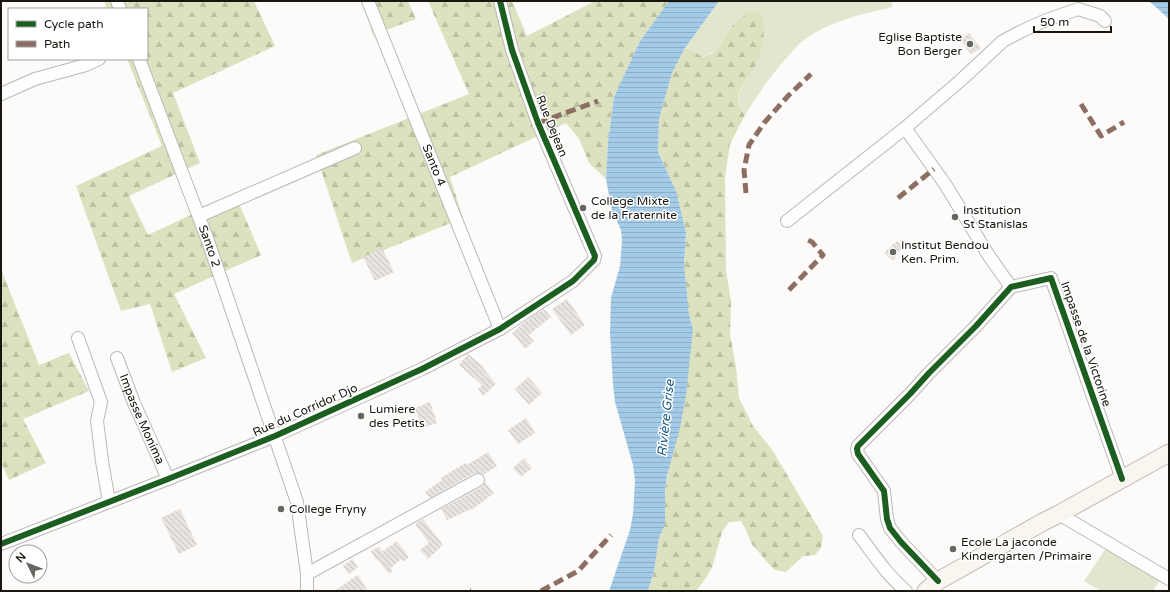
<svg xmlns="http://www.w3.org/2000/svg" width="1170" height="592" font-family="'Varela Round',sans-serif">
<defs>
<pattern id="forest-firs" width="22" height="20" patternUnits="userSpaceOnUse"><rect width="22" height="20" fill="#dce2bf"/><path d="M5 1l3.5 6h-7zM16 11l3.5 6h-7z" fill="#bcc1a3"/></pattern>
<pattern id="water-rules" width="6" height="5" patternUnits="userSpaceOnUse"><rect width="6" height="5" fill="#a4cce8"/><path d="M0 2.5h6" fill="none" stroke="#8daec6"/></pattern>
<pattern id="building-back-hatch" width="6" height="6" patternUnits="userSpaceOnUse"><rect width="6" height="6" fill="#e7e3e1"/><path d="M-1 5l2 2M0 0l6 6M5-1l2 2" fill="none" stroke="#c6c2c0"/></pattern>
</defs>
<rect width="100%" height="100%" fill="#fcfbf9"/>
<g fill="#e1e6ce">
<path d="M719,1h172l2,6c-31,7 -63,14 -89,33 -5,3 -9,9 -13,13 -18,19 -32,40 -46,62 -16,-25 2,-30 11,-51 4,-9 5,-18 7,-28l-35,-5c-8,13 -11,21 -26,26l-9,-7 -8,-2z"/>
<path d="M1107,547l53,33 -7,11h-52l-17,-10z"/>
</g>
<g fill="url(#forest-firs)">
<path d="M104,1h150l21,45 -102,47 27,70 -71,33 19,39 87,-41 26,61 -87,39 32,64 -34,14 -22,-68 -29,7 -45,-125 86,-40 -35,-87h20v-50h-40z"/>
<path d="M362,1h46l8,18 -43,16z"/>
<path d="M428,1h84l15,35 68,-35h74l-29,40 -26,56 -6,45 -2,37 -17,-16 -10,-24 -13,-16 -116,54 13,41 -111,45 -36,-108 153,-61z"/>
<path d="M749,12h7c1,1 4,2 5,4 7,10 0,38 -5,49 -5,11 -17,20 -18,32 0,7 3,12 7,18l-15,29 -5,33 1,93 5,32 -1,32 6,33 3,31 14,28 20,25 50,85 -2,12 -6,7 -12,1 -17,16 -11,-2 -9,-9 -15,-18 -4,-11 -6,-11 -12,1 -7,10 -10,36 -9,14 -7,9h-48l6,-20 5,-33 5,-14 1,-33 28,-162 -4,-15 -5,-50 2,-32 -10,-41 -18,-39 1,-33 13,-46 13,-25 8,2 9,7 9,-3 8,-8 9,-15 10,-11z"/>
<path d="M1,269l38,96 30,-12 20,38 -66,28 23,44 -37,17 -8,-17z"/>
</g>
<g fill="url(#water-rules)">
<path d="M669,1h50l-34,47 -13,25 -13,46 -1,33 18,39 10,41 -2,32 5,50 4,15 -7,66 -6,33 -13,48 -2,15v33l-6,14 -5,33 -6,20h-39l21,-61 3,-16 2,-33 -2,-16 -18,-63 -2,-17 -3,-52 1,-35 9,-32 2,-25 -1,-11 -9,-19 -6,-32 2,-37 6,-45 26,-56z"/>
<path d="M1149,1h20v18z"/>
</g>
<g fill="url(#building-back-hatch)">
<path d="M969,33l12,15 -10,6 -11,-14z"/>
<path d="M897,241l7,6 -5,4 -6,10 -9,-8z"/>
<path d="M382,248l12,24 -19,9 -12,-24z"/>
<path d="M567,299l18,26 -14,10 -19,-26z"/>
<path d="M544,309l7,8 -22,18 5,6 -9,8 -13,-16 15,-13z"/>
<path d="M468,354l16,13 -1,1 13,16 -13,12 -5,-7 4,-4 -23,-20z"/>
<path d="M528,377l14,16 -13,12 -14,-16z"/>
<path d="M430,402l7,21 -15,5 -7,-20z"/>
<path d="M526,418l9,15 -17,11 -10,-14z"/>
<path d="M488,452l9,14 -14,9 -4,-2h-5l-44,25 -5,-6 17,-12 -1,-2 16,-10 9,-5 1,2z"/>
<path d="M524,458l8,10 -11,9 -8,-9z"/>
<path d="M485,482l9,11 -20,15 -27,12 -6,-11 41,-22z"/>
<path d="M180,509l17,36 -18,9 -18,-36z"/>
<path d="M423,519l20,26 -15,14 -8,-9 9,-7 -14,-19z"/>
<path d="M397,541l12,16 -6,5 -2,-3 -10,9 1,4 -3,2 -12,-15 -1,1 -5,-9 8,-4 3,5z"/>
<path d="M352,559l6,8 -9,7 -6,-8z"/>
<path d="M358,575l10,16h-34z"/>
</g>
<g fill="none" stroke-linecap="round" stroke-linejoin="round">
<defs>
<g id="street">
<path d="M117,1l3,8"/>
<path id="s1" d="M368,1l132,328"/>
<path id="s2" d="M139,59l69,182 89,261 10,72v17"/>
<path d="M1,94l34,-15 51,-14 13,-6"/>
<path d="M905,128l40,56 44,72 22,31"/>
<path d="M199,216l156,-68"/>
<path d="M787,221l118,-93 56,-48 42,-39 17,-9 24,-11 34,-12 22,7 5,5"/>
<path d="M78,338l23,64 -4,19 5,40 7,41"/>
<path id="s3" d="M117,358l17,45 34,76"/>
<path d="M1059,514l110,65"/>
<path d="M859,535c15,20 28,40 47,56"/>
<path d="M1,544l167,-65 107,-43 147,-67 78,-40 73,-48 21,-21 1,-4 -57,-133 -26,-73 -12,-49"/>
<path d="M307,574l171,-94"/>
<path d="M938,581l-37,-39 -11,-14 -3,-9 -3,-28 -26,-37 -1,-5 1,-3 52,-52 19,-21 47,-47 35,-39 40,-9 71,201"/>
</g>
<path id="secondary" d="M926,591l12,-10 105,-59 16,-8 110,-61"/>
</defs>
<use href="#street" stroke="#bbb8b5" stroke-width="14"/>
<use href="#secondary" stroke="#bbb8b5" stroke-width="19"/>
<use href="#street" stroke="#fffefe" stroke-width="12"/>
<use href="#secondary" stroke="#f9f6f0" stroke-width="17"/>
<g stroke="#8d6e63" stroke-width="5" stroke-dasharray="10 5" stroke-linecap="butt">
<path d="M1081,104l20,32 23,-14"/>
<path d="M538,123l60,-22"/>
<path d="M746,193l-2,-23 5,-25 15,-22 24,-27 23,-22"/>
<path d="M898,198l36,-29"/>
<path d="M789,290l34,-35 -11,-13 -6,-3"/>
<path d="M470,591h1"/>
<path d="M541,591l37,-20 33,-36"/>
</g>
<defs>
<g id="cycleway">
<path d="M1,544l167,-65 107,-43 147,-67 78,-40 73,-48 21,-21 1,-4 -57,-133 -26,-73 -12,-49"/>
<path d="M938,581l-37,-39 -11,-14 -3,-9 -3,-28 -26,-37 -1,-5 1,-3 52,-52 19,-21 47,-47 35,-39 40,-9 71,201"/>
</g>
</defs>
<use href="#cycleway" stroke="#fff" stroke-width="8"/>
<use href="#cycleway" stroke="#1b5e20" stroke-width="6"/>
</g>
<g fill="#686661" stroke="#fff" stroke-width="1.5">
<circle cx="970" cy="44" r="4"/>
<circle cx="583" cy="208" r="4"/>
<circle cx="955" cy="217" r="4"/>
<circle cx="893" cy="252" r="4"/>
<circle cx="361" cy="416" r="4"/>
<circle cx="281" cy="509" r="4"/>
<circle cx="953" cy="549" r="4"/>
</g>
<g text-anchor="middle" stroke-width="3" stroke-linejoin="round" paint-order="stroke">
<g font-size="12" fill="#19150f" stroke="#fff" text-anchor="start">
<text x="962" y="41" text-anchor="end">Eglise Baptiste<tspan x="962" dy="14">Bon Berger</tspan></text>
<text x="591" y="205">College Mixte<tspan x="591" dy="14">de la Fraternite</tspan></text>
<text x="963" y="214">Institution<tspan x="963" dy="14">St Stanislas</tspan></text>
<text x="901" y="249">Institut Bendou<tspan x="901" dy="14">Ken. Prim.</tspan></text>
<text x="369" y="413">Lumiere<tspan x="369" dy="14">des Petits</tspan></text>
<text x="289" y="513">College Fryny</text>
<text x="961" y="546">Ecole La jaconde<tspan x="961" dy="14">Kindergarten /Primaire</tspan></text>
</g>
<g font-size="12" fill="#19150f" stroke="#fff">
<text transform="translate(552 126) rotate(68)" y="4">Rue Dejean</text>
<text dy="4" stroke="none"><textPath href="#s1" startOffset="177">Santo 4</textPath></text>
<text dy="4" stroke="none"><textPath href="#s2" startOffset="200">Santo 2</textPath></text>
<text transform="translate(1086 344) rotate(71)" y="4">Impasse de la Victorine</text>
<text transform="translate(305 410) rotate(-24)" y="4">Rue du Corridor Djo</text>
<text dy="4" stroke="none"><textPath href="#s3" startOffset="66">Impasse Monima</textPath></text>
</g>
<g font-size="13" font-style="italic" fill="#15587f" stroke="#fff">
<text transform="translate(665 418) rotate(-84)" y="5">Rivière Grise</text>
</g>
</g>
<rect width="1170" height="592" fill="none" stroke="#19150f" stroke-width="4"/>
<rect x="8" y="8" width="140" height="52" fill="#ffffff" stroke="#a3a19f"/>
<rect x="16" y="21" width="20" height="6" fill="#1b5e20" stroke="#a3a19f"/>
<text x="44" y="28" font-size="12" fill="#19150f">Cycle path</text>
<rect x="16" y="41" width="20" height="6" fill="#8d6e63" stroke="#a3a19f"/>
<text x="44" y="48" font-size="12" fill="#19150f">Path</text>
<g transform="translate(28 564) rotate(313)"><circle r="19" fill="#ffffff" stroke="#a3a19f"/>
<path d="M0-3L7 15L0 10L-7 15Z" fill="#686661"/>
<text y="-6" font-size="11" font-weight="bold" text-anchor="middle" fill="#19150f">N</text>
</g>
<path d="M1034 26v6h77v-6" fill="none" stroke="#19150f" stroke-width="2"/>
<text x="1040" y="26" font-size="12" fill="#19150f" stroke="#ffffff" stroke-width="3" paint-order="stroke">50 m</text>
</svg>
